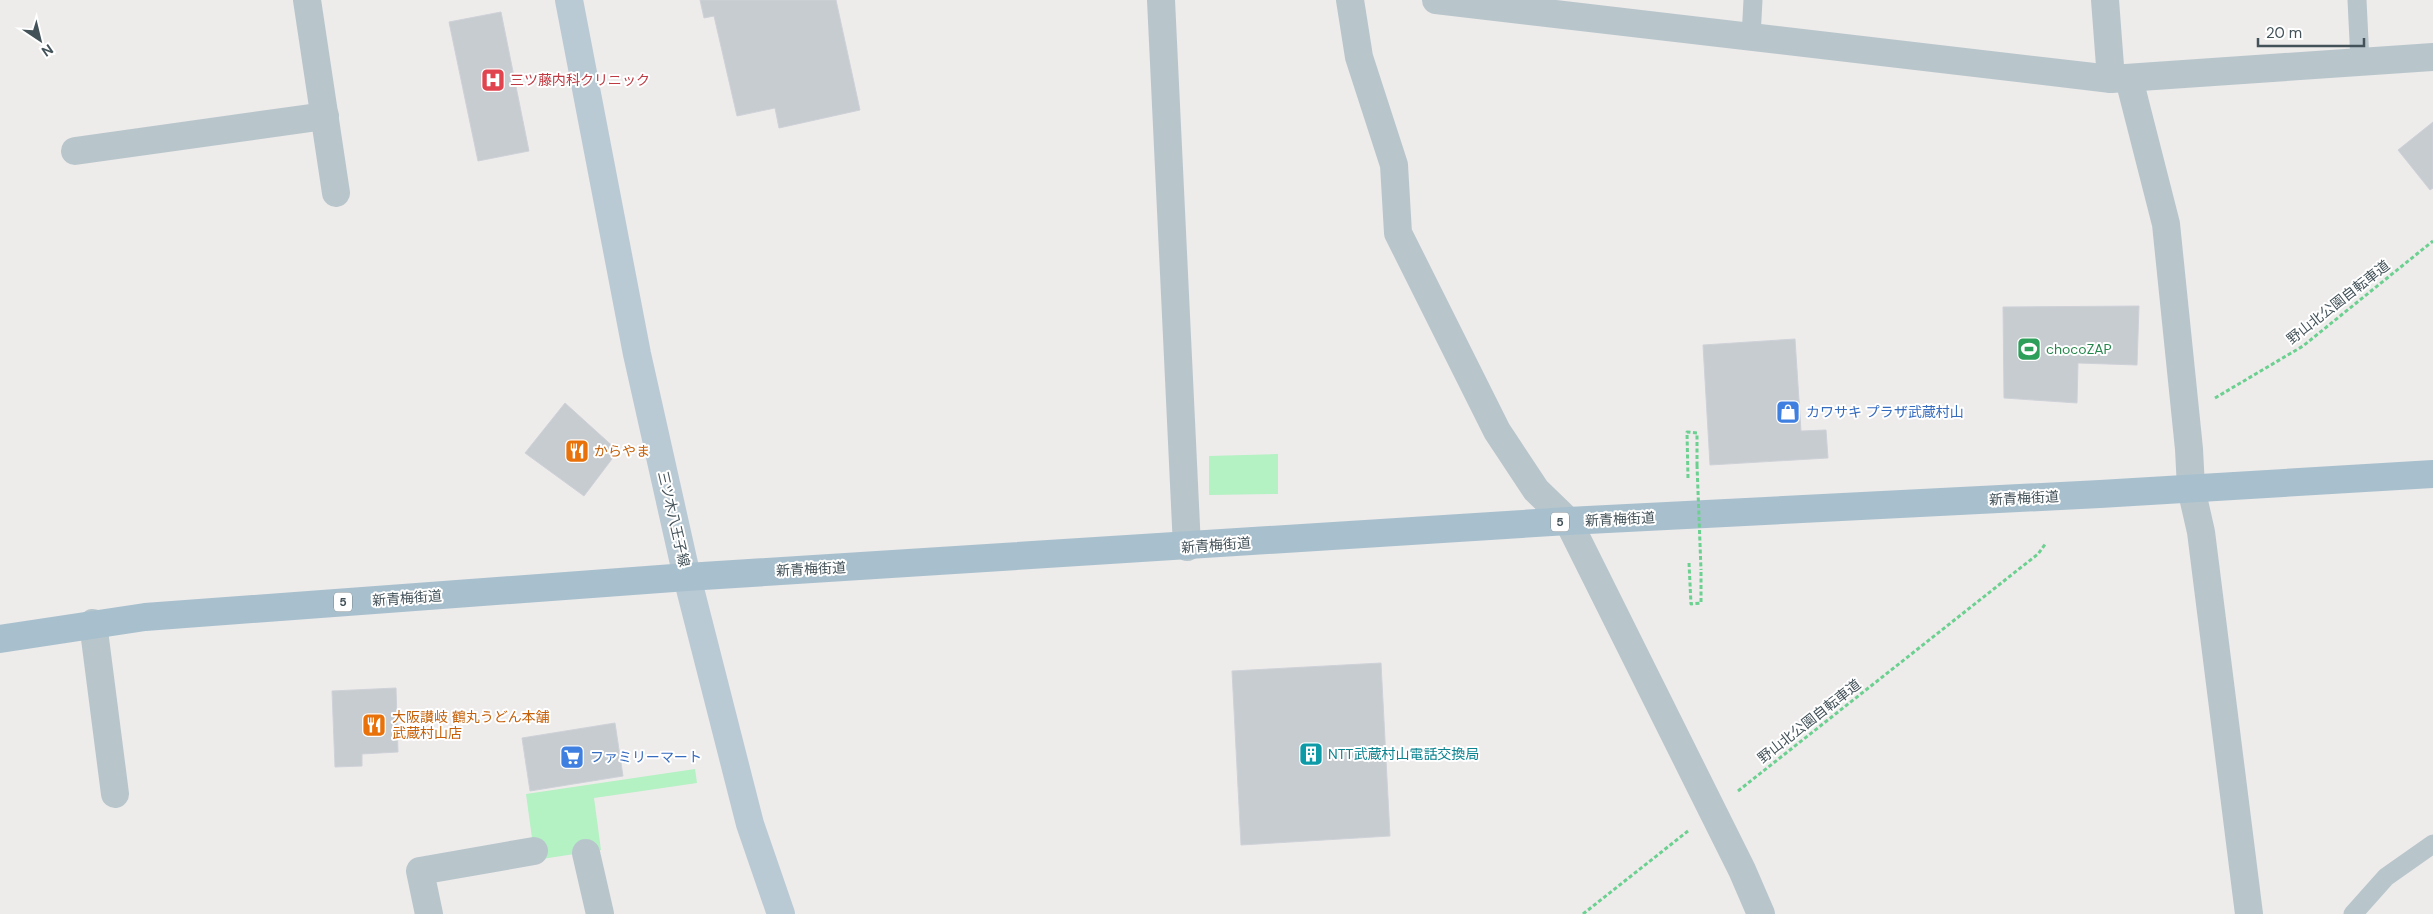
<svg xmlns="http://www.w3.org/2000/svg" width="2433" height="914" font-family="'DM Sans','Noto Sans JP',sans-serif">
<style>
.green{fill:#b4f1c3}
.building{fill:#c7ccd1;stroke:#ced2d8}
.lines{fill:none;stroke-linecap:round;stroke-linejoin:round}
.path{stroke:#6bd090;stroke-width:3;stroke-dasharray:4 2.5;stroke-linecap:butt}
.lane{stroke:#b8c6cc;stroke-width:19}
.street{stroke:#b8c6cc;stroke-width:28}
.secondary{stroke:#bacad4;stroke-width:28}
.primary{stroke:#a8c0cd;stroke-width:28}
.path-bridge{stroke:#6bd090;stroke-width:3;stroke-dasharray:4 2.5;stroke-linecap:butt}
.labels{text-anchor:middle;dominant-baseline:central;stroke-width:4;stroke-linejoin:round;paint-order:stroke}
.shield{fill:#fff;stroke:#7b868b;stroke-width:1}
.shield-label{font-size:12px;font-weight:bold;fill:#435259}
.health-label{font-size:14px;fill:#be3a42;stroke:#fff;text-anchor:start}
.street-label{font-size:14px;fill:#435259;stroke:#fff}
.leisure-label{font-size:14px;fill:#27864d;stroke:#fff;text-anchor:start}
.shop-label{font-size:14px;fill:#366cbe;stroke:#fff;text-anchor:start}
.food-label{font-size:14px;fill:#c56008;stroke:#fff;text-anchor:start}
.culture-label{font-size:14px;fill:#0d838f;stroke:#fff;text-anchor:start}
</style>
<rect width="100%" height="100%" fill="#eeebeb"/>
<!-- green -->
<g class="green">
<polygon points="1278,454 1278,494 1209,495 1209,456"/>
<polygon points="695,769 697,783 594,798 601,850 535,860 526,794"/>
</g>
<!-- building -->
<g class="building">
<polygon points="700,0 836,0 860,110 779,128 775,108 737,116 714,16 704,18"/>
<polygon points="501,12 529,151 478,161 449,22"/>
<polygon points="2433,122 2433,188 2430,190 2398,150"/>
<polygon points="2139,306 2137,365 2078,363 2077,403 2004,398 2003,307"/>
<polygon points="1795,339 1801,431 1826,430 1828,458 1710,465 1703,345"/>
<polygon points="565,403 618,451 584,496 525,453"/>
<polygon points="1381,663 1390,836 1241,845 1232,671"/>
<polygon points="396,688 398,752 362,754 362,766 335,767 332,691"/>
<polygon points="615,723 623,776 530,791 522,738"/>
</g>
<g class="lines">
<!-- path -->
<g class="path">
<polyline points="2215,398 2303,346 2433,241"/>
<polyline points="1688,478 1687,432 1697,433 1697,465"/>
<polyline points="1689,563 1691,604 1701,603 1701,570"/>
<polyline points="1738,791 2038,554 2046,543"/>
<polyline points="1583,914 1688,831"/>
</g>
<!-- lane -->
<g class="lane">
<polyline points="2357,0 2360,61"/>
<polyline points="1751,37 1753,0"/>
<polyline points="2353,914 2386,877 2433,844"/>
</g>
<!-- street -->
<g class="street">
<polyline points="307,0 336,193"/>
<polyline points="1161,0 1187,547"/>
<polyline points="1350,0 1359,57 1394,165 1398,233 1497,431 1536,490 1568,521 1742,870 1761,914"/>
<polyline points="1436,0 2111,79 2433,57"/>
<polyline points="2105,0 2111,79"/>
<polyline points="2129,79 2166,224 2189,449 2191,488 2201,532 2249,914"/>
<polyline points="75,151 325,116"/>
<polyline points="93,623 115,794"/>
<polyline points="586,853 600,914"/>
<polyline points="429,914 420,871 534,851"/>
</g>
<!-- secondary -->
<polyline class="secondary" points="569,0 637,354 687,577 750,824 781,914"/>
<!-- primary -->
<polyline class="primary" points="0,639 145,617 687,577 1568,521 2100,494 2433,474"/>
<!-- path-bridge -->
<polyline class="path-bridge" points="1697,465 1701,570"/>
</g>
<!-- icons -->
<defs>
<g id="hospital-square" transform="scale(1.25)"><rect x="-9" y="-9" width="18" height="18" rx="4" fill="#e0444e" stroke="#fff"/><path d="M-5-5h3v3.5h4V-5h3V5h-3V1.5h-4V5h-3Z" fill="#fff"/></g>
<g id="stadium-square" transform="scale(1.25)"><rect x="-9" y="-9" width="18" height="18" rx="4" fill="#2e9e5b" stroke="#fff"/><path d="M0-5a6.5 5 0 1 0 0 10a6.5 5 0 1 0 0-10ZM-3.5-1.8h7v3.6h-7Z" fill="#fff"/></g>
<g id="shop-square" transform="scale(1.25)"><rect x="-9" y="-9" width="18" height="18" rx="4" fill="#3f7fe0" stroke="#fff"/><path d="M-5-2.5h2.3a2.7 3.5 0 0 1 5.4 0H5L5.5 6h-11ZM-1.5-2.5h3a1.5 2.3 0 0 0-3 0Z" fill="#fff"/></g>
<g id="restaurant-square" transform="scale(1.25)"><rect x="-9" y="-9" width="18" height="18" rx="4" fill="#e8710a" stroke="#fff"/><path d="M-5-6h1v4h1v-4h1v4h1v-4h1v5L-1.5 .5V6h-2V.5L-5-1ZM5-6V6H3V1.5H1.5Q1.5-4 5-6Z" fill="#fff"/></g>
<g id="building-square" transform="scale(1.25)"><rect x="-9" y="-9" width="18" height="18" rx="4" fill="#0f9aa8" stroke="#fff"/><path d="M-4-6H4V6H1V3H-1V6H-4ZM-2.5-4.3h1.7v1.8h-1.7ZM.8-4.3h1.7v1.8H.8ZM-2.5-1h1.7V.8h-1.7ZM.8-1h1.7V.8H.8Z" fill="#fff"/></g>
<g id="supermarket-square" transform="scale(1.25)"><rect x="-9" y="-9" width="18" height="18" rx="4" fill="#3f7fe0" stroke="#fff"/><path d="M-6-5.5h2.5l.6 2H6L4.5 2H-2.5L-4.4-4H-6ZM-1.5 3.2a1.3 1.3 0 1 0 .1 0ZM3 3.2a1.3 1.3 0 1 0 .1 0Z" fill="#fff"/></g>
</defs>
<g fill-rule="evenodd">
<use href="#hospital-square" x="493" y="80"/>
<use href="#stadium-square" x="2029" y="349"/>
<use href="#shop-square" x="1788" y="412"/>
<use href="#restaurant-square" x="577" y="451"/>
<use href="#restaurant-square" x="374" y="725"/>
<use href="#building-square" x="1311" y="754"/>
<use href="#supermarket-square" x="572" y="757"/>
</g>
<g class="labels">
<!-- shield labels -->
<g class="shield">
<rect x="1551" y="512.5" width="18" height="19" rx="4"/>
<rect x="334" y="592.5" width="18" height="19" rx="4"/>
</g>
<g class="shield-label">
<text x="1560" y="522">5</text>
<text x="343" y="602">5</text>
</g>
<!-- health labels -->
<g class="health-label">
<text x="510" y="80">三ツ藤内科クリニック</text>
</g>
<!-- street labels -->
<g class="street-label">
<text transform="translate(2338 302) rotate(-38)">野山北公園自転車道</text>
<text transform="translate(2024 498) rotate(-3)">新青梅街道</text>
<text transform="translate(674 519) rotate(77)">三ツ木八王子線</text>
<text transform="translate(1620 519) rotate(-3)">新青梅街道</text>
<text transform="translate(1216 545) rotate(-4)">新青梅街道</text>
<text transform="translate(811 569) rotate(-3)">新青梅街道</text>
<text transform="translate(407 598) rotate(-4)">新青梅街道</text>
<text transform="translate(1809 721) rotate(-38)">野山北公園自転車道</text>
</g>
<!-- leisure labels -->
<g class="leisure-label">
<text x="2046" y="349">chocoZAP</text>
</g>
<!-- shop labels -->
<g class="shop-label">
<text x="1806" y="412">カワサキ プラザ武蔵村山</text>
<text x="590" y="757">ファミリーマート</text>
</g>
<!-- food labels -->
<g class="food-label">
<text x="594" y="451">からやま</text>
<text x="392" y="717">大阪讃岐 鶴丸うどん本舗<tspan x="392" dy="16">武蔵村山店</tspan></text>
</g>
<!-- culture labels -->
<g class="culture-label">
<text x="1328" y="754">NTT武蔵村山電話交換局</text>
</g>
</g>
<!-- north arrow -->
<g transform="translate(40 40) rotate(145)" stroke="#ffffff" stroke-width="4" paint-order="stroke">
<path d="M0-4L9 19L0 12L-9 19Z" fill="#435259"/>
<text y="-8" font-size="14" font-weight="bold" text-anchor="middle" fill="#435259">N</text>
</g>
<!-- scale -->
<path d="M2258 38v8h106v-8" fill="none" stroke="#435259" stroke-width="2.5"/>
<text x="2266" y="38" font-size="15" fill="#435259" stroke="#ffffff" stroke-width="4" paint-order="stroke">20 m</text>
</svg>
